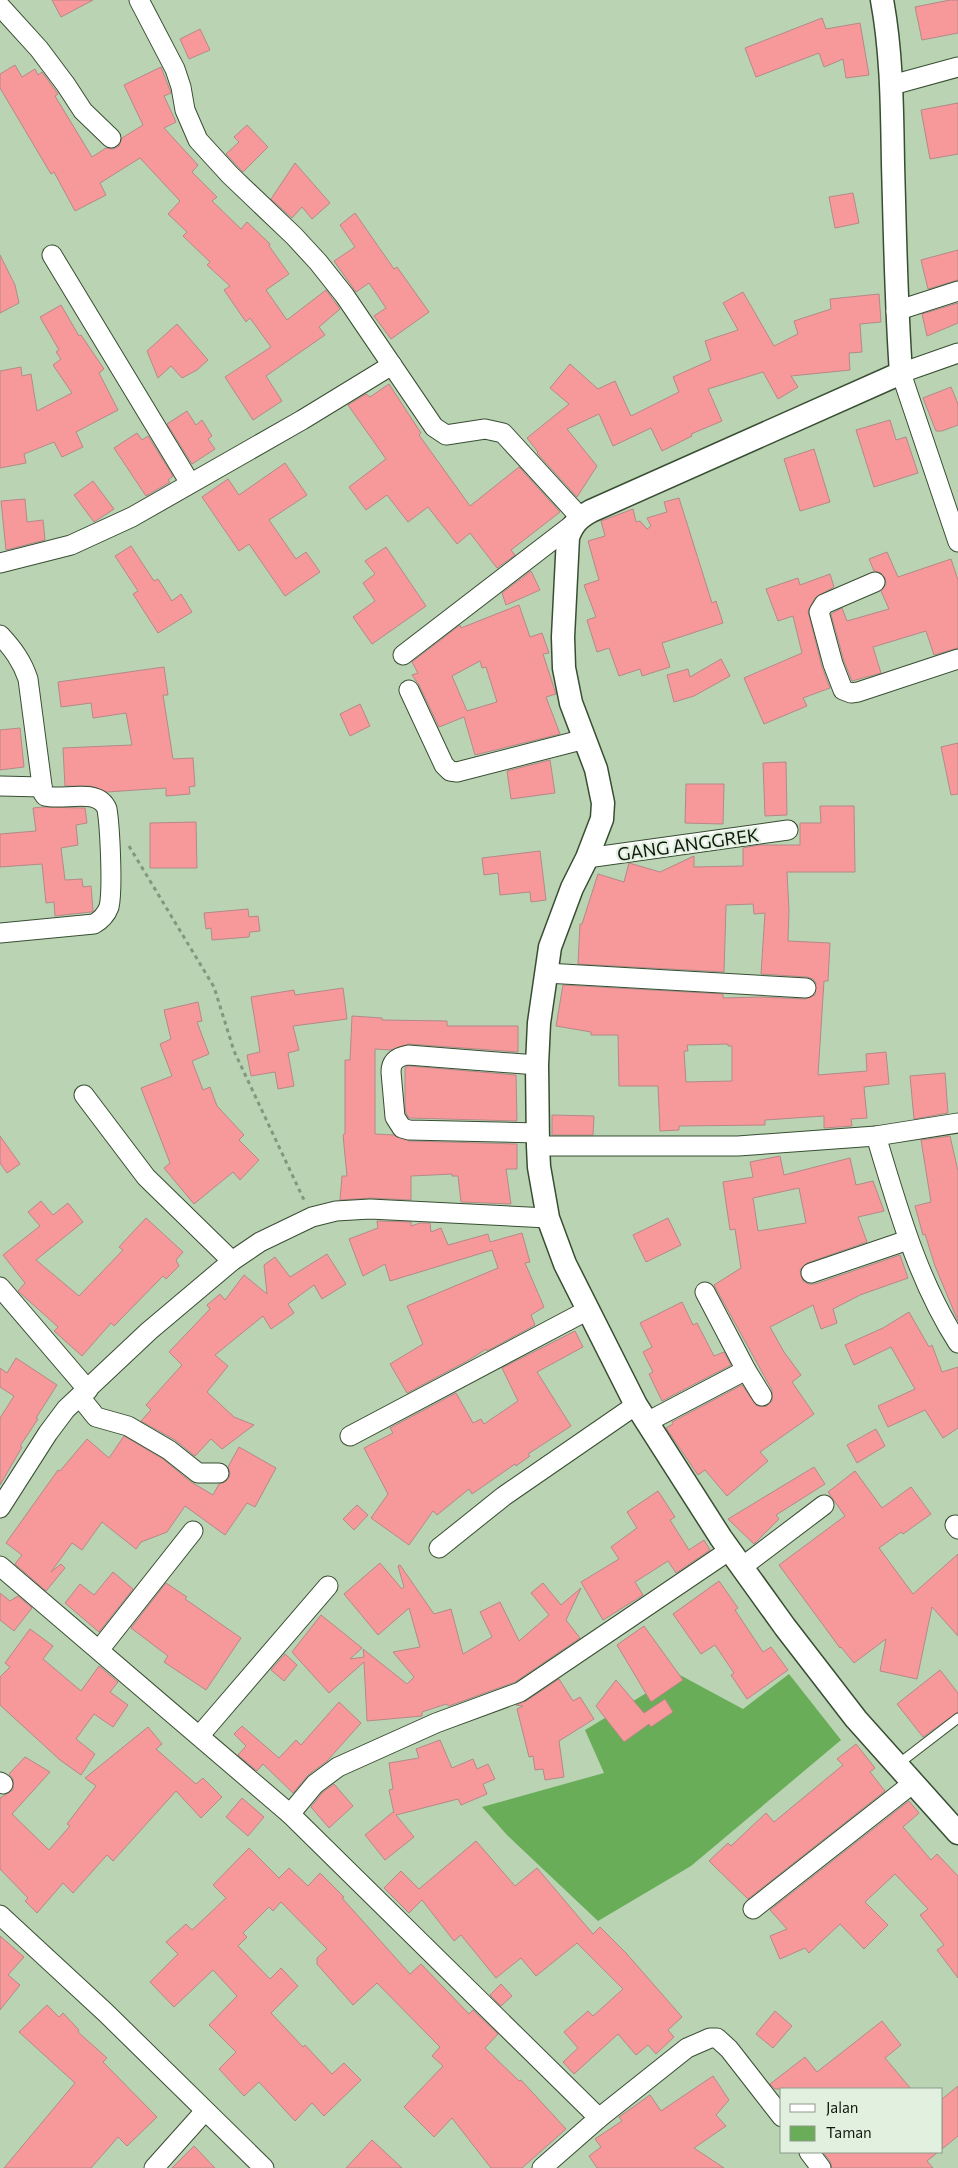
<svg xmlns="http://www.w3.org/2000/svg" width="958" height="2168" font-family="Commissioner,sans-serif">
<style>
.green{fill:#6aad58}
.building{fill:#f7999a;stroke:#b48988;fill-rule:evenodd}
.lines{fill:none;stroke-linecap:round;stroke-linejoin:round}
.service-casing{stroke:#384e32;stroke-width:11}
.minor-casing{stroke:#384e32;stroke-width:21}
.tertiary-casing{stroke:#384e32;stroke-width:25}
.path{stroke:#83977e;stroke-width:3;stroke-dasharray:4 4;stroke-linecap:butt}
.service{stroke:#fff;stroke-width:9}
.minor{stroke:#fff;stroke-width:19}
.tertiary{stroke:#fff;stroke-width:22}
.labels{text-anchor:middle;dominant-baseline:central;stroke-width:4.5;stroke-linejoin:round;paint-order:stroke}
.street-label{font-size:18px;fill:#0f180c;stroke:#e2f0df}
</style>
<rect width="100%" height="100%" fill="#b9d3b3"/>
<!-- green -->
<polygon class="green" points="678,1674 743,1709 789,1674 841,1740 691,1866 598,1921 507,1835 482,1807 604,1773 585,1730"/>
<!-- building -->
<g class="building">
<polygon points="52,0 93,0 61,17"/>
<polygon points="950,0 958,0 958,33 922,40 915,7"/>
<polygon points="822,18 826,29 860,23 869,75 846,78 843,59 824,67 819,53 756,77 745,48"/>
<polygon points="200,29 210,50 189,59 180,39"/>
<polygon points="15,65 22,77 35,69 38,75 42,72 58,94 55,96 92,157 106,148 114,149 119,146 122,138 143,125 124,85 161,67 171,93 164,96 176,122 164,128 198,165 192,172 217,197 212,201 241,229 247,222 270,244 269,246 289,274 266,290 287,320 326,290 340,309 319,327 325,335 266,376 282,401 253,420 225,377 271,347 250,318 246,322 224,290 230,286 207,265 210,262 183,236 187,232 168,214 180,201 140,158 100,183 106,195 75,211 54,172 51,174 0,88 0,74"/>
<polygon points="958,103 958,154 930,159 921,110"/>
<polygon points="247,125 268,147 243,172 226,154 239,142 234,137"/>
<polygon points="295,163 330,203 312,219 302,207 292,218 271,199"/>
<polygon points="853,193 859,223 835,228 829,197"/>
<polygon points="355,213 394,269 397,267 429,312 391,339 374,316 386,308 369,283 356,292 334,261 355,247 340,225"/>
<polygon points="958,250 958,280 928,289 921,260"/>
<polygon points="0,255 15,285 19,303 0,313"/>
<polygon points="743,292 774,346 798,334 794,321 831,309 830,299 879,294 881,322 860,324 862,352 849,353 850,370 791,376 798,387 778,399 763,372 708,389 722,421 691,434 692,436 662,451 651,428 613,446 599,414 567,429 597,466 577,497 537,453 538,452 527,438 569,404 550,388 570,364 598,389 615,381 631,416 679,392 673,377 711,360 705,341 738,330 723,303"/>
<polygon points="958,303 958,323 927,336 922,314"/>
<polygon points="61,305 79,336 81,335 104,369 99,373 118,410 76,432 83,447 62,457 54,442 24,454 26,463 0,468 0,371 21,367 22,376 31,374 37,411 72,393 53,365 61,359 56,352 59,350 40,317"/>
<polygon points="177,324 208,360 197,370 182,378 171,366 158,378 147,351"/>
<polygon points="389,384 421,433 419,435 470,506 519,467 560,512 511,550 515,555 497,568 470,533 457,544 428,507 408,522 387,495 366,510 349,487 386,459 348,405 366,394 370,397"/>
<polygon points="951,387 958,404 958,425 942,431 936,431 923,398"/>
<polygon points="187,411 196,425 202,420 212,436 208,439 215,449 192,464 167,424"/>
<polygon points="890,420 896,440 906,437 918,473 874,487 856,430"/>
<polygon points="137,433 142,440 148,436 173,476 168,480 170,482 146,496 114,448"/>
<polygon points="814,449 830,502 800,511 784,459"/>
<polygon points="285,463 307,495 269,520 296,559 306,552 320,572 285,596 249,544 239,551 202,497 228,479 239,495"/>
<polygon points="93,481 114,509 94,522 74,495"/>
<polygon points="679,498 712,603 716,601 723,623 662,643 670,667 642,676 640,669 619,676 609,648 597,652 587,620 596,617 584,585 599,580 588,541 605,536 601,521 633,509 636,522 640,521 647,529 651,526 647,518 667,512 664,502"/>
<polygon points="25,499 27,522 43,520 45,540 6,550 1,501"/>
<polygon points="131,546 154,581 158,579 172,601 181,594 192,612 158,633 133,594 138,591 115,556"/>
<polygon points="386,547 426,606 372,644 353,617 375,601 363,583 375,574 365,561"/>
<polygon points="887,552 898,577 951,559 958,580 958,648 934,655 926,631 873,647 881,673 852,681 844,661 831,614 842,608 847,621 889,609 881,591 886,584 885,578 881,573 874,571 869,559"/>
<polygon points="531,571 540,590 506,605 502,593"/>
<polygon points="830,574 834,587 815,598 808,611 822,667 830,688 803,698 807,706 764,724 744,678 802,653 793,616 778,621 766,589 798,578 800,585"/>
<path d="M519,605L530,637L542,633L549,653L543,654L556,694L546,697L560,734L475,755L464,717L439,727L419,685L412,675L418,673L412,662L460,625L461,628ZM480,661L482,668L486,667L497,702L467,711L452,676Z"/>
<polygon points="721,659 730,676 694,696 674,702 667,675 688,669 690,677"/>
<polygon points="164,667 168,695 163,695 173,759 193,758 195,786 189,787 190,794 166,796 166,788 107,792 91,786 65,786 63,748 132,745 126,713 93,718 91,703 61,707 58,682"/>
<polygon points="360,704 370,726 350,736 340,714"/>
<polygon points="20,728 24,767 0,770 0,730"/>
<polygon points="958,743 958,794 951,795 941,747"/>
<polygon points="550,760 555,793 511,799 507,771"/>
<polygon points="786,762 787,815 765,816 763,763"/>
<polygon points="686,784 724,784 723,824 685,823"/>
<path d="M820,806H854L855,872H787L789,910L788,941L830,943L828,981H824L818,1075L867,1071L866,1054L886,1052L889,1084L864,1087L867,1118L851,1119L852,1126L824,1128V1116L765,1120V1125L679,1126V1130L660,1131L658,1086H619L618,1035H591V1032L556,1026L563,985L723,994V998L760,997L805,999L815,995L816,983L813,979L807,977L761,974L765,913L754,914L753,904L726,905L724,972L578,964L580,924H582L598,874L624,882L629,863L660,872L694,856V867L743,866V848L759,845H800V823H821ZM728,1044V1046H732V1081L686,1082L684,1051H688L687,1045Z"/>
<polygon points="43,807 85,808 87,823 76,825 78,845 61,848 65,880 82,879 83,887 91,886 93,911 91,912 55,916 54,902 46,903 42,864 0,867 0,834 36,831 33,808"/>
<polygon points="196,822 197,868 150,868 150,823"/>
<polygon points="540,851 546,900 531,902 530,892 500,895 498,873 484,875 482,858"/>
<polygon points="248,909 249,917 258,916 260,931 250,932 249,937 212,940 211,928 206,929 204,913"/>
<polygon points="343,988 347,1019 293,1026 299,1050 288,1053 294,1086 278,1089 275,1072 251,1076 247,1055 260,1052 251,997 294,990 295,995"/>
<polygon points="198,1002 202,1021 197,1022 209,1054 192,1061 203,1090 210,1087 217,1106 244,1135 239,1140 259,1160 240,1180 233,1172 194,1204 164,1168 170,1163 141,1088 172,1076 160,1044 171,1039 164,1010"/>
<polygon points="352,1016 382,1018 382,1020 447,1021 447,1026 518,1026 518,1052 409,1044 390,1050 375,1049 375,1134 394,1135 409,1141 517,1144 517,1169 506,1169 511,1204 461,1202 458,1176 452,1176 452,1174 411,1176 411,1200 371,1198 340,1200 342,1176 347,1176 343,1135 345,1134 345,1060 350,1060"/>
<polygon points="409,1066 516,1075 517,1121 409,1118 406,1113 405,1106 405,1068"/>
<polygon points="945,1073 948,1113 914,1119 910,1076"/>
<polygon points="552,1115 594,1116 593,1135 552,1135"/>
<polygon points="0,1136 20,1164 7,1173 0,1163"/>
<polygon points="950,1136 958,1171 958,1321 935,1266 925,1234 923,1235 915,1206 931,1202 921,1140"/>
<path d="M780,1156L784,1175L850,1158L856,1185L873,1181L884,1211L858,1217L867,1242L807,1263L800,1270L803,1281L808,1284H815L900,1255L908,1278L860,1295L833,1309L837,1323L821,1329L813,1305L770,1327L784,1352L801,1375L792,1382L814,1414L760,1452L768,1461L727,1496L705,1470L698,1475L666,1428L673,1424L672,1422L742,1385L757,1406H767L772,1401V1390L714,1285L741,1268L735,1229L730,1230L723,1182L753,1177L750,1162ZM799,1188L806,1223L758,1231L753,1198Z"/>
<polygon points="41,1201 53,1215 68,1203 83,1222 36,1260 79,1296 123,1250 119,1247 146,1218 183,1252 176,1260 179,1266 166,1279 163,1276 114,1326 111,1323 82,1356 54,1331 58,1327 18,1291 25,1283 3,1255 40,1226 28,1212"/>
<polygon points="668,1218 681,1245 646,1262 633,1235"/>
<polygon points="377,1221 411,1222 411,1226 420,1223 430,1223 431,1232 441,1228 448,1245 488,1234 490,1242 522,1233 530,1262 525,1263 544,1307 531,1315 535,1325 487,1351 486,1349 469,1360 407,1393 390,1364 423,1344 407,1306 498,1268 492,1250 390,1281 385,1264 363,1276 349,1239 378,1228"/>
<polygon points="327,1254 346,1284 322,1299 314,1285 288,1304 294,1313 271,1329 263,1316 215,1355 228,1366 207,1392 234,1417 254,1425 222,1449 211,1439 195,1456 175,1440 141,1421 151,1410 146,1405 182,1365 169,1352 210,1309 207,1305 220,1294 225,1300 244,1275 267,1294 264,1265 275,1257 290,1277"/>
<polygon points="682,1302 693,1325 697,1323 714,1356 724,1352 731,1365 662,1401 649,1374 653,1372 643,1352 652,1347 640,1323"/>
<polygon points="909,1312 929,1347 932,1345 942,1372 958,1367 958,1428 943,1438 925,1410 888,1427 878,1406 915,1389 891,1347 854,1365 845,1345 883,1328"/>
<polygon points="575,1331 583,1347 537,1372 571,1426 528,1454 530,1456 516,1466 515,1464 472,1494 469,1489 437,1515 433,1511 409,1545 371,1518 388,1494 364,1448 393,1433 390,1428 456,1393 473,1423 481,1419 484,1424 518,1401 502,1368"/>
<polygon points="16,1358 57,1385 36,1418 38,1419 20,1446 22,1447 0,1485 0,1418 14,1396 0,1387 0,1368 7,1373"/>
<polygon points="876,1429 885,1446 857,1463 847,1445"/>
<polygon points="124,1436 163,1459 191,1482 213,1495 219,1484 225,1482 229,1478 230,1473 228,1467 239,1447 276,1468 255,1507 247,1503 225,1535 185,1506 167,1532 141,1542 136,1549 102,1522 82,1550 72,1543 51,1572 61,1564 65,1568 46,1591 15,1564 22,1555 6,1543 58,1470 60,1471 87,1439 109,1458"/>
<polygon points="814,1467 825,1484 776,1515 779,1519 754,1544 728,1519"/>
<polygon points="855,1471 882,1508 911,1487 931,1514 903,1534 901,1532 879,1548 913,1594 958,1554 958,1636 932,1607 917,1679 880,1671 886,1639 854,1663 841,1647 840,1648 779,1565 845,1516 828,1492"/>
<polygon points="658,1491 675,1517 670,1520 689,1550 704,1540 710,1550 676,1573 668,1561 635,1582 643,1595 603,1620 581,1582 619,1559 611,1547 637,1528 627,1512"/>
<polygon points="357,1505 368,1515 354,1530 343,1519"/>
<polygon points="380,1563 402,1589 404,1587 398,1566 400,1565 434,1614 451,1609 463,1654 492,1637 480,1612 500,1602 519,1641 549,1615 531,1593 543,1583 561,1605 581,1588 566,1620 580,1638 515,1682 449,1706 446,1704 422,1712 422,1716 367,1721 364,1662 329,1693 292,1652 321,1615 362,1648 350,1659 364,1657 363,1649 407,1684 414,1677 393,1652 420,1647 409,1608 378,1635 344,1594"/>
<polygon points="113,1572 133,1589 99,1632 65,1603 80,1584 94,1595"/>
<polygon points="719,1581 738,1608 735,1610 763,1652 771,1647 788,1670 747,1699 731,1675 734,1673 715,1645 701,1654 673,1614"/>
<polygon points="166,1583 187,1597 185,1599 241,1638 206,1690 164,1662 168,1656 131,1628"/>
<polygon points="0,1593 10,1601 18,1596 32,1608 14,1631 0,1620"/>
<polygon points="644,1626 683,1680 651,1702 617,1645"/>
<polygon points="30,1629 53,1646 43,1659 81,1691 99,1666 118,1682 110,1692 128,1705 113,1727 94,1714 76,1739 95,1754 81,1775 60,1760 0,1705 0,1677 10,1667 5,1663"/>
<polygon points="285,1654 297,1665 284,1681 271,1670"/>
<polygon points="940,1670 958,1693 958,1712 923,1737 897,1704"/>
<polygon points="559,1679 573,1701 580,1697 594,1719 559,1741 564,1777 545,1780 543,1769 535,1770 533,1756 529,1757 517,1709 523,1706 516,1705 526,1701"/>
<polygon points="616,1680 644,1713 665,1699 673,1712 651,1727 649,1724 624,1742 596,1706"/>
<polygon points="339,1702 361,1723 327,1761 308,1775 293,1793 263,1764 257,1771 238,1755 246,1746 234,1734 242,1726 279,1758 296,1740 301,1745"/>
<polygon points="148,1727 162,1744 156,1749 196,1784 203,1778 222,1797 201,1818 176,1791 113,1861 107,1855 73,1893 63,1883 37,1913 25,1901 28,1898 0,1869 0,1798 13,1790 13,1779 9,1774 25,1757 50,1772 12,1814 49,1850 70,1826 67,1824 96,1786 85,1778"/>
<polygon points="440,1740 452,1768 473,1759 477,1769 488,1764 495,1779 483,1784 487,1794 461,1805 458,1799 396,1815 414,1837 385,1860 365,1835 393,1812 394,1813 389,1790 393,1789 389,1763 419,1758 416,1749"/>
<polygon points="856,1744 875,1768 870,1772 885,1791 748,1899 709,1861 728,1843 731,1846 766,1813 774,1822 843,1765 837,1759"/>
<polygon points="334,1784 353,1806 329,1828 311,1807 323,1792"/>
<polygon points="242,1798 264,1817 248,1836 226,1817"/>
<polygon points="909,1801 919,1813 903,1827 931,1860 937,1854 958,1876 958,1978 937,1950 944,1945 920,1915 928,1909 895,1874 865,1902 888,1925 864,1949 840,1924 809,1953 805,1948 780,1959 770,1936 787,1929 770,1910"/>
<polygon points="476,1841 515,1886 537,1868 593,1934 600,1927 626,1953 682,2017 668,2030 674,2037 656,2054 648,2045 636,2055 618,2034 574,2074 563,2062 578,2048 564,2032 588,2011 593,2016 623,1989 577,1943 536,1976 521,1958 496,1978 461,1935 454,1941 422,1900 409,1913 384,1888 401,1871 419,1889"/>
<polygon points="249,1848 279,1878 289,1868 308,1886 320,1873 344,1897 342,1898 410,1974 421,1964 469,2014 473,2010 498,2034 485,2048 519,2081 521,2080 566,2129 522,2168 491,2168 452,2118 434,2137 404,2107 443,2066 432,2056 440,2047 377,1983 353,2005 317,1964 317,1958 327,1949 281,1902 273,1911 269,1907 243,1933 247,1937 238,1946 270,1979 281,1968 298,1986 271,2013 303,2047 305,2045 332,2074 344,2063 361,2080 324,2116 312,2103 295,2121 259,2082 244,2096 219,2069 236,2052 209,2025 237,1996 213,1970 174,2007 150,1982 178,1954 166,1942 186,1924 192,1930 226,1898 213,1885"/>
<polygon points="0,1936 24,1957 8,1975 20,1985 0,2010"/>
<polygon points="501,1984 512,1996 501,2006 490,1995"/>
<polygon points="47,2005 59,2017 63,2013 79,2030 78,2032 107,2058 103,2062 157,2117 127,2146 118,2137 91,2168 4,2168 75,2083 19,2032"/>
<polygon points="775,2011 792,2026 773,2048 756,2034"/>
<polygon points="882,2021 901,2045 885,2058 911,2089 775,2089 770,2084 805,2057 817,2072"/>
<polygon points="713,2076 729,2100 716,2115 726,2126 694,2148 724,2168 597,2168 589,2156 601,2147 595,2139 622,2121 619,2117 650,2095 661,2111"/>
<polygon points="958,2086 958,2136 942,2149 942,2099"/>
<polygon points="372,2140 402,2168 346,2168"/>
<polygon points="194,2146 215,2168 172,2168"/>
<polygon points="823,2152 938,2152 927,2161 933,2168 832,2168 830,2161"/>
</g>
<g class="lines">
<!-- service casing -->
<g class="service-casing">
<polyline id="service" points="897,1765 958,1718"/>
</g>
<!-- minor casing -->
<g class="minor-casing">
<g id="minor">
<polyline points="139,0 175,69 181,87 185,110 198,140 230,175 294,236 318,262 345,296 434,427 446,435 485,429 503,433 580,517"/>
<polyline points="0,6 39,49 66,85 83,111 111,138"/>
<polyline points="892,85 958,67"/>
<polyline points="52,255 190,483"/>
<polyline points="896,311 958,291"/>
<polyline points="958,353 901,373 958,542"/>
<polyline points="0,563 71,545 132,517 302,420 392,365"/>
<polyline points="875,582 824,604 819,612 833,664 843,690 851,693 858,692 958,659"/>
<path d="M0,635C13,649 22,661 28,679L43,793L45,796C64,801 98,787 107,809C110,828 113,890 109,907C106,915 101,920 94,924L0,933"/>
<polyline points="403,655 572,525"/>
<polyline points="409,690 444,765 450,771 457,772 585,739"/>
<polyline points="0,786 42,787"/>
<polyline points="587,858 788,830"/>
<polyline points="546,973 806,988"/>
<polyline points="84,1095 146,1177 232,1261"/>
<path d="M537,1133L409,1130L402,1128L395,1117L391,1072C391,1061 397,1057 408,1055L537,1065"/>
<path d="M876,1136C898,1208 917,1279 958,1343"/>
<polyline points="538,1146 738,1146 876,1136 958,1123"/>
<polyline points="811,1273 908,1240"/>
<polyline points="0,1287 88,1390"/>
<polyline points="705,1292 746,1370 762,1396"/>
<polyline points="80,1397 96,1417 128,1426 169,1450 198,1473 219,1473"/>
<polyline points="647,1422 746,1370"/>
<polyline points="350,1436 588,1310"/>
<polyline points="0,1508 48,1433 66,1409 149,1331 232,1261 260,1242 312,1217 336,1211 370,1209 548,1218"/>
<polyline points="955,1525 958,1529"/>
<polyline points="439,1548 504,1496 636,1405"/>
<polyline points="0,1566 290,1814 599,2118"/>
<polyline points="742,1567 824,1505"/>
<polyline points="99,1650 193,1531"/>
<polyline points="200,1735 328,1586"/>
<polyline points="0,1782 3,1784"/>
<polyline points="290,1814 315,1784 338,1767 436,1723 520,1692 730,1550"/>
<polyline points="753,1909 912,1784"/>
<polyline points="0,1915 106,2013 264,2168"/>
<polyline points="809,2152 821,2168"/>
<polyline points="154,2168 205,2111"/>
<polyline points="542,2168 599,2118 687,2048 710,2038 717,2038 729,2049 782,2117"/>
</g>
</g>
<!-- tertiary casing -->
<g class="tertiary-casing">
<path id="tertiary" d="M882,0C892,54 892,109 893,164C895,234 896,303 901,373L591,511C578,518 573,524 568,537L563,637L564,668L571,703L596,769L603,803L602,819L587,858L572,888L550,947L539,1023L537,1065L538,1146L539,1167L548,1218L565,1264L636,1405L721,1538L785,1627L856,1719L958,1833"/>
</g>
<!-- path -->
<polyline class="path" points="129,846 214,987 234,1051 304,1200"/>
<!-- service -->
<use href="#service" class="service"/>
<!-- minor -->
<use href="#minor" class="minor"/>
<!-- tertiary -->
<use href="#tertiary" class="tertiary"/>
</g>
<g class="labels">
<!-- street labels -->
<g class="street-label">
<text transform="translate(688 844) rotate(-8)">GANG ANGGREK</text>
</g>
</g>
<!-- legend -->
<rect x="780" y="2088" width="162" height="65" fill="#e2f0df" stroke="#8e9a8b"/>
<rect x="790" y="2104" width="25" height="8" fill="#ffffff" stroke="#8e9a8b"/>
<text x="826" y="2113" font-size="15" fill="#0f180c">Jalan</text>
<rect x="790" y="2126" width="25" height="15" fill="#6aad58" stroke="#8e9a8b"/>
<text x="826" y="2138" font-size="15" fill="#0f180c">Taman</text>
</svg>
